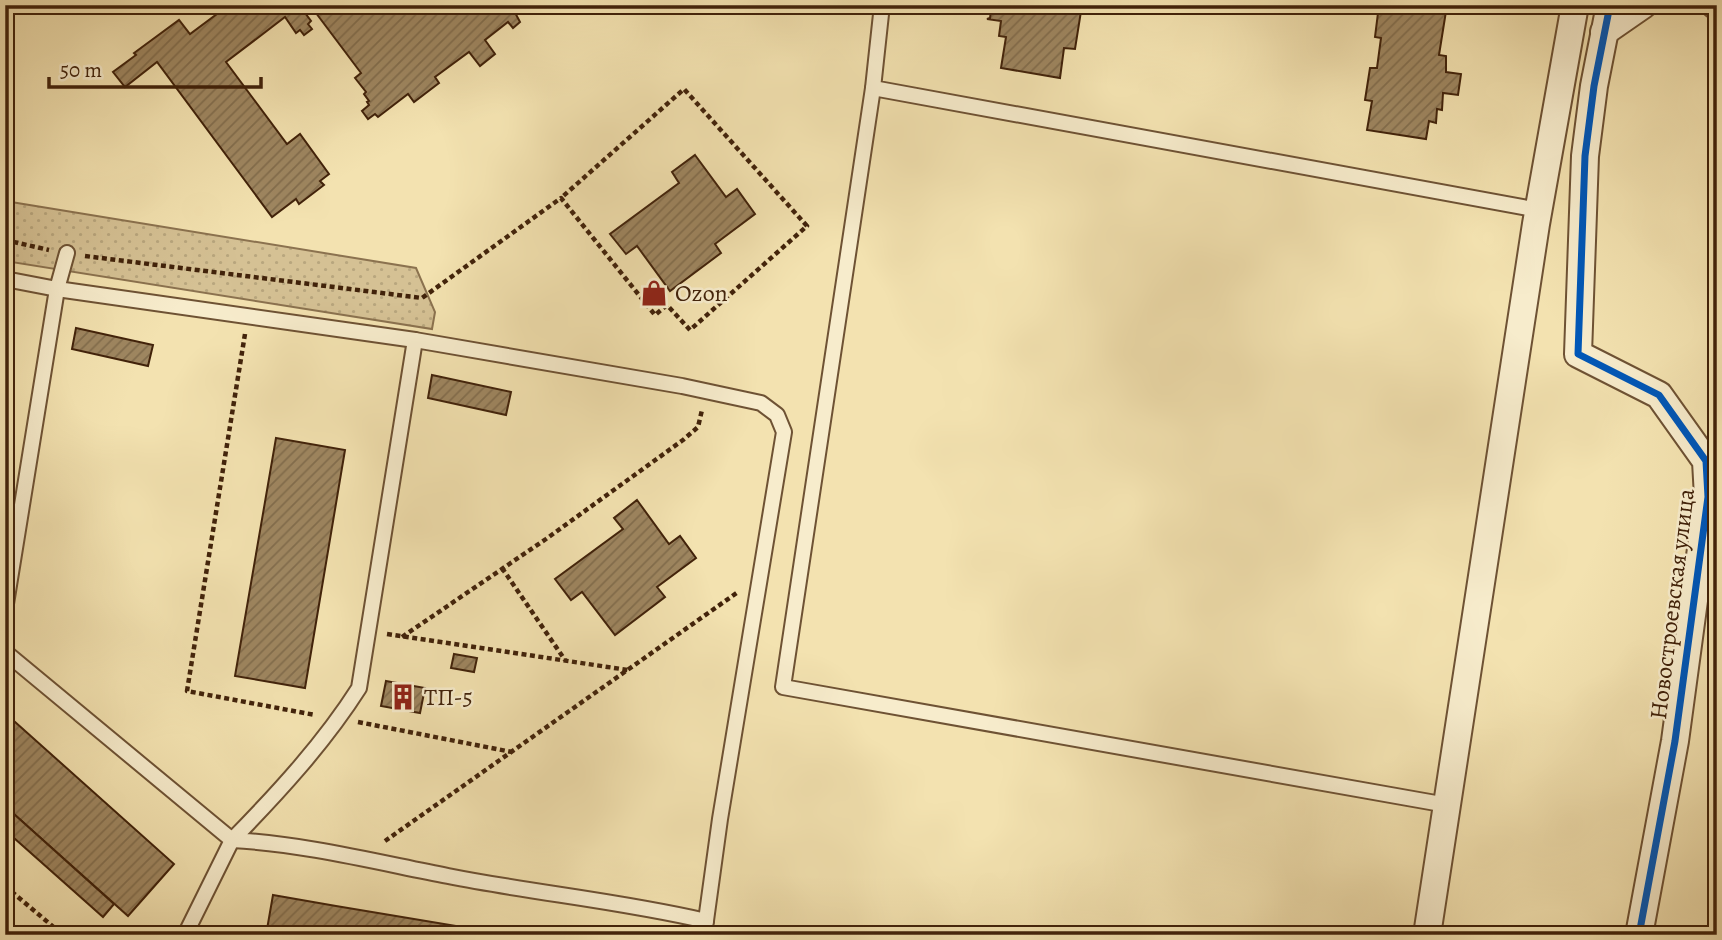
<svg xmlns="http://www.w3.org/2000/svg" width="1722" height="940" font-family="Alegreya,serif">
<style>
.grass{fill:url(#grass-dots);stroke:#8b724f;stroke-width:2}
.building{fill:url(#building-hatch);stroke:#41220a;stroke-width:2}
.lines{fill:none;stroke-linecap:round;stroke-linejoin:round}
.lane-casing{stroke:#6e5234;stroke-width:18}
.street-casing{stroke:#6e5234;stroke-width:30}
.path{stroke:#41220a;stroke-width:4.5;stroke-dasharray:5 3.5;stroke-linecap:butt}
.lane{stroke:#f7eccc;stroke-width:14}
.street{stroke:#f7eccc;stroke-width:26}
.cycleway-casing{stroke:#f7eccc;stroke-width:11}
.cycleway{stroke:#0057b8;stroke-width:7}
.labels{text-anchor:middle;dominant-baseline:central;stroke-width:5;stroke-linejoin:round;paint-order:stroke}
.poi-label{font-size:24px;fill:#41220a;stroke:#f7eccc;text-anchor:start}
.street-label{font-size:24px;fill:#41220a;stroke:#f7eccc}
</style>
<defs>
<pattern id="grass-dots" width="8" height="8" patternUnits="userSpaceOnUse" patternTransform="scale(1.75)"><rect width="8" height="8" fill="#d5c194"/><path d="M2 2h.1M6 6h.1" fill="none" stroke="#b8a67e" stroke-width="1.8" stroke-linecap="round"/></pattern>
<pattern id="building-hatch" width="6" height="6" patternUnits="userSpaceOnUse" patternTransform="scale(1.75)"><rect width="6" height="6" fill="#9e8660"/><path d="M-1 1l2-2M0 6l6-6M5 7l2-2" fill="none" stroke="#826d4d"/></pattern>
</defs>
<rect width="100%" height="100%" fill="#f3e2b0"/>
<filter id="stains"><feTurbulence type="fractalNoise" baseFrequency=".00286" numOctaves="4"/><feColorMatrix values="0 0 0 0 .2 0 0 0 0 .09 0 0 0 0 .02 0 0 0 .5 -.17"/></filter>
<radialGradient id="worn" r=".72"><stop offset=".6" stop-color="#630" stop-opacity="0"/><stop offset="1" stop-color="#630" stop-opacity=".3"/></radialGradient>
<!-- grass -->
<polygon class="grass" points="5,201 416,268 435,312 432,329 5,261"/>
<!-- building -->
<g class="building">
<polygon points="229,5 299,5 311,21 308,24 312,29 304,35 300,30 296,33 285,17 226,62 287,144 300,134 329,174 320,181 324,185 299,204 296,199 272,217 157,62 125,87 113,72 136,55 134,53 179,20 190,34"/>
<polygon points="310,5 511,5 520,22 513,28 508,22 485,40 495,54 480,66 469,52 435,77 439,83 414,102 408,94 378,117 375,114 368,119 362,111 369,105 367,102 369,101 364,94 366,92 355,78 361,73"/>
<polygon points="992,5 1082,5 1075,49 1064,48 1060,78 1001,68 1006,37 999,36 1001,21 987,19 990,18"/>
<polygon points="1379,5 1447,5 1439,55 1446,56 1446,72 1461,74 1458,95 1443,93 1442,110 1437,109 1436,123 1429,121 1426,139 1367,130 1372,101 1365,100 1370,68 1377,68 1381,38 1375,37"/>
<polygon points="695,155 726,197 737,189 755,214 715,244 721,253 670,291 637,246 626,254 610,234 679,183 672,172"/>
<polygon points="76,328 153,345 148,366 72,349"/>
<polygon points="432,375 511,392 506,415 428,398"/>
<polygon points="276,438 345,450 305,688 235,676"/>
<polygon points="637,500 669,544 680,536 696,558 657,587 665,597 615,635 582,592 571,600 555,579 623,529 614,518"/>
<polygon points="454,654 477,658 474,672 451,668"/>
<polygon points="386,681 425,688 420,713 381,706"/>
<polygon points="5,713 174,864 128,916 5,806"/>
<polygon points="5,806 114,904 103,917 5,830"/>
<polygon points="273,895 336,906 510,935 266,935"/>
</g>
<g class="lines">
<!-- lane casing -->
<g class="lane-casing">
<g id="lane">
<polyline points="882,5 873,88 1539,210"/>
<polyline points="873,88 783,687 1447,805"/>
<polyline points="67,253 57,289 415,340 682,386 761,403 777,415 784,432 720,819 704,935"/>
<polyline points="5,279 57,289 5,610"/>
<path d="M415,340L359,688C324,743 278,793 232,840C305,844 376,862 448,876C533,893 621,901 706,921"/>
<polyline points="5,652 232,840 185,935"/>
</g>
</g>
<!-- street casing -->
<g class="street-casing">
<g id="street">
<polyline points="1610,5 1594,86 1585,156 1578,354 1659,395 1706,461 1708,497 1675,741 1639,935"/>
<polyline points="1715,5 1717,6"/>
<polyline points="1604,32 1643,5"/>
<polyline points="1427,935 1536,224 1575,5"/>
</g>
</g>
<!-- path -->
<g class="path">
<polyline points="5,240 49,250"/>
<polyline points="85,256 422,298 561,198 655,315 667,305 690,330 807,226 684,89 561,198"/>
<polyline points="245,334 187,691 315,715"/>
<polyline points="502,568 565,660"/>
<polyline points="387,634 628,670"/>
<polyline points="402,637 546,539 683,440 698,427 702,410"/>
<polyline points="358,722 512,752"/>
<polyline points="385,841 738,592"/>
<polyline points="5,886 63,935"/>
</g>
<!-- lane -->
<use href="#lane" class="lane"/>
<!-- street -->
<use href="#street" class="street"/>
<!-- cycleway casing -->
<g class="cycleway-casing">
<polyline id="cycleway" points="1610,5 1594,86 1585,156 1578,354 1659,395 1706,461 1708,497 1675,741 1639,935"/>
</g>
<!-- cycleway -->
<use href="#cycleway" class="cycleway"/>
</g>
<!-- icons -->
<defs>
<g id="shop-bare" transform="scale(2.1)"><path d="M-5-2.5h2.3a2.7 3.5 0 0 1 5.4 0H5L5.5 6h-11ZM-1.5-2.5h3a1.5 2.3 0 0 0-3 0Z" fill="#8f2418" stroke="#f7eccc" stroke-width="2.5" paint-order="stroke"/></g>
<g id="building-bare" transform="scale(2.1)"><path d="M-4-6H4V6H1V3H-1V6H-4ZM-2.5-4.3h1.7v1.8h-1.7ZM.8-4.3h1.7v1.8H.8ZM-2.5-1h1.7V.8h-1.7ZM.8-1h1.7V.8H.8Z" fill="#8f2418" stroke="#f7eccc" stroke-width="2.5" paint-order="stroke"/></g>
</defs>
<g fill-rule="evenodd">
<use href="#shop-bare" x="654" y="293"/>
<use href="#building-bare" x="403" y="697"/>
</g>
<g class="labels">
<!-- poi labels -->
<g class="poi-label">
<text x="675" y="293">Ozon</text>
<text x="424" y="697">ТП-5</text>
</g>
<!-- street labels -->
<g class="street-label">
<text transform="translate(1672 604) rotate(-83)">Новостроевская улица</text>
</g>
</g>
<!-- margin -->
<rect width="1722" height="940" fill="none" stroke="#f3e2b0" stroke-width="28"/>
<rect x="7" y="7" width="1708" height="926" fill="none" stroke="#41220a" stroke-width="3.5"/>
<rect x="14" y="14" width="1694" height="912" fill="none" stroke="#41220a" stroke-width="2"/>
<!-- scale -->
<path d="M49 77v10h212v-10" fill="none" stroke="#41220a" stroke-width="3.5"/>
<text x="60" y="77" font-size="21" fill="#41220a" stroke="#f7eccc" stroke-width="5" paint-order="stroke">50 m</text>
<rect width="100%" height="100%" filter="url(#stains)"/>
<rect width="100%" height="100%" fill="url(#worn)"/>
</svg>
